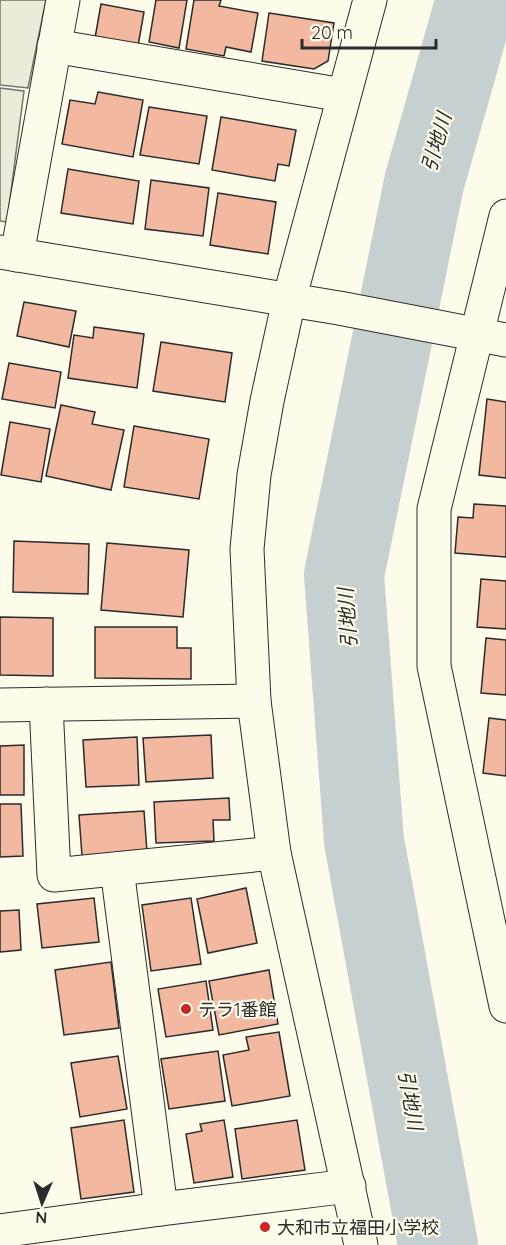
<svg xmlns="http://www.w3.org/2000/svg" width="506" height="1245" font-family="Quicksand,'Noto Sans JP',sans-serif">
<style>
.parking{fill:#eceadb;stroke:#74746e;stroke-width:1.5}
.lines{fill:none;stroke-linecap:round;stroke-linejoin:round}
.river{stroke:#c7d0d0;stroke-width:80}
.building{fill:#f2b8a0;stroke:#2b2b2b;stroke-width:1.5}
.minor-casing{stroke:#2b2b2b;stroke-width:35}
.minor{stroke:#fdfbea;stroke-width:33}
.poi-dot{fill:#c62828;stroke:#fdfbea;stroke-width:2}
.labels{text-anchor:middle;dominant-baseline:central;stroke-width:4.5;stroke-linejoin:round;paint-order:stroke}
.poi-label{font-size:18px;fill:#2b2b2b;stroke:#fdfbea;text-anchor:start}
.water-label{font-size:20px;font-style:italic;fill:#2b2b2b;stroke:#fdfbea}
</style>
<rect width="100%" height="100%" fill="#fdfbea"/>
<!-- parking -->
<g class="parking">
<polygon points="0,0 46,0 28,88 0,85"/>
<polygon points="0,88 24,91 7,222 0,221"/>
</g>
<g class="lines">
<!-- river -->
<polyline class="river" points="438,1245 364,841 344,575 424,183 476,0"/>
</g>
<!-- building -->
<g class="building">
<polygon points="156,0 187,0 179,48 149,42"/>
<polygon points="194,0 221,0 219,6 258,13 251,52 226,47 224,56 186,49"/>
<polygon points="101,4 144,12 138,46 95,38"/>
<polygon points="269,13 334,23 328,61 314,69 262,61"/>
<polygon points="98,92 143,100 133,157 62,144 70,100 95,104"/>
<polygon points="149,107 207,116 199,164 140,155"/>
<polygon points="221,117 296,130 289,166 278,164 275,181 212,170"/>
<polygon points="68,169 139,181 133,224 61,213"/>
<polygon points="151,180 209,188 203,236 145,229"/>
<polygon points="218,193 276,202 268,254 210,245"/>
<polygon points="24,302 76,311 69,347 17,336"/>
<polygon points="94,327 144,334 137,388 68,378 74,335 93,338"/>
<polygon points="161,342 232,353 225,402 153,391"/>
<polygon points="9,363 61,372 55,408 2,399"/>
<polygon points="487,399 506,402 506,478 479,475"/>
<polygon points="61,405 95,412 92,424 124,430 111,490 46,476"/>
<polygon points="10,422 50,429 41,482 1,475"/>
<polygon points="134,426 209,439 199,499 124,487"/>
<polygon points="474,504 506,506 506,557 455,553 458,517 473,518"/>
<polygon points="14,541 89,544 88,594 13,592"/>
<polygon points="107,543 189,550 183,617 101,610"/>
<polygon points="481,579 506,581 506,629 477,627"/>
<polygon points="0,617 53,618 53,676 0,675"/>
<polygon points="95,627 177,627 177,648 191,648 191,679 95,678"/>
<polygon points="486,638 506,640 506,695 481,693"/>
<polygon points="489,718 506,720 506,776 483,773"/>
<polygon points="211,735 213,778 146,782 143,738"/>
<polygon points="137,737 139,785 86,787 83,740"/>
<polygon points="24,745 24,795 0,795 0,746"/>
<polygon points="229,798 230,820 213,820 214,841 156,843 154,802"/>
<polygon points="0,804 21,804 23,856 0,857"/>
<polygon points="144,811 147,852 82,856 79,815"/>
<polygon points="246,888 257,943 208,953 197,899"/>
<polygon points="94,898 99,942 42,948 37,904"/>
<polygon points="191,898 201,964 151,971 142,905"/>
<polygon points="19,910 21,950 0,952 0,911"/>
<polygon points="111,962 119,1028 64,1035 55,970"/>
<polygon points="269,970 278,1024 219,1035 209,981"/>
<polygon points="206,981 213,1030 166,1037 158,989"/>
<polygon points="279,1032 290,1096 232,1106 223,1055 249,1050 246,1037"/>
<polygon points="218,1051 225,1101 169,1109 161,1059"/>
<polygon points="118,1056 127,1109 80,1117 71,1063"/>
<polygon points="124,1120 134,1192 81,1199 71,1128"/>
<polygon points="224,1120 233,1177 194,1183 186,1134 202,1131 200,1124"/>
<polygon points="297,1120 305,1170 242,1179 235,1129"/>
</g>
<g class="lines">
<!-- minor casing -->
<g class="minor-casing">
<g id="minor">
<polyline points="54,46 343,95"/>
<polyline points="506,216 434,509 434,666 506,1006"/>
<polyline points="0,252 339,308 506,340"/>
<polyline points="17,255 63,0"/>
<polyline points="46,704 54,875 274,853"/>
<polyline points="0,705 254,701"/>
<polyline points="117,869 161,1209"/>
<polyline points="0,1231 161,1209 349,1186"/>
<polyline points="361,1245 274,853 254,701 247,549 254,475 267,401 289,300 370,0"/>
</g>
</g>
<!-- minor -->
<use href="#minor" class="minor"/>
</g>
<!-- markers -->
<g class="poi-dot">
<circle cx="186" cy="1009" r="6"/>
<circle cx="265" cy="1227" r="6"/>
</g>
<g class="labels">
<!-- poi labels -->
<g class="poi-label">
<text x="198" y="1009">テラ1番館</text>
<text x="277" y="1227">大和市立福田小学校</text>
</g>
<!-- water labels -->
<g class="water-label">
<text transform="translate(436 142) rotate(-74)">引地川</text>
<text transform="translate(347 618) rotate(-94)">引地川</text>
<text transform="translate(411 1100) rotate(80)">引地川</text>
</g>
</g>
<!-- north arrow -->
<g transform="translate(42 1203) rotate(183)" stroke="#fdfbea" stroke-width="4.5" paint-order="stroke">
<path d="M0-4.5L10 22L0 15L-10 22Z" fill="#2b2b2b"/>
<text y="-9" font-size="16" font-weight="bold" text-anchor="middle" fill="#2b2b2b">N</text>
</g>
<!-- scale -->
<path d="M302 39v9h134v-9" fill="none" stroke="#2b2b2b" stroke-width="3"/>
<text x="311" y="39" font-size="18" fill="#2b2b2b" stroke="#fdfbea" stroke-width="4.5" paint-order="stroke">20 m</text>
</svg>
